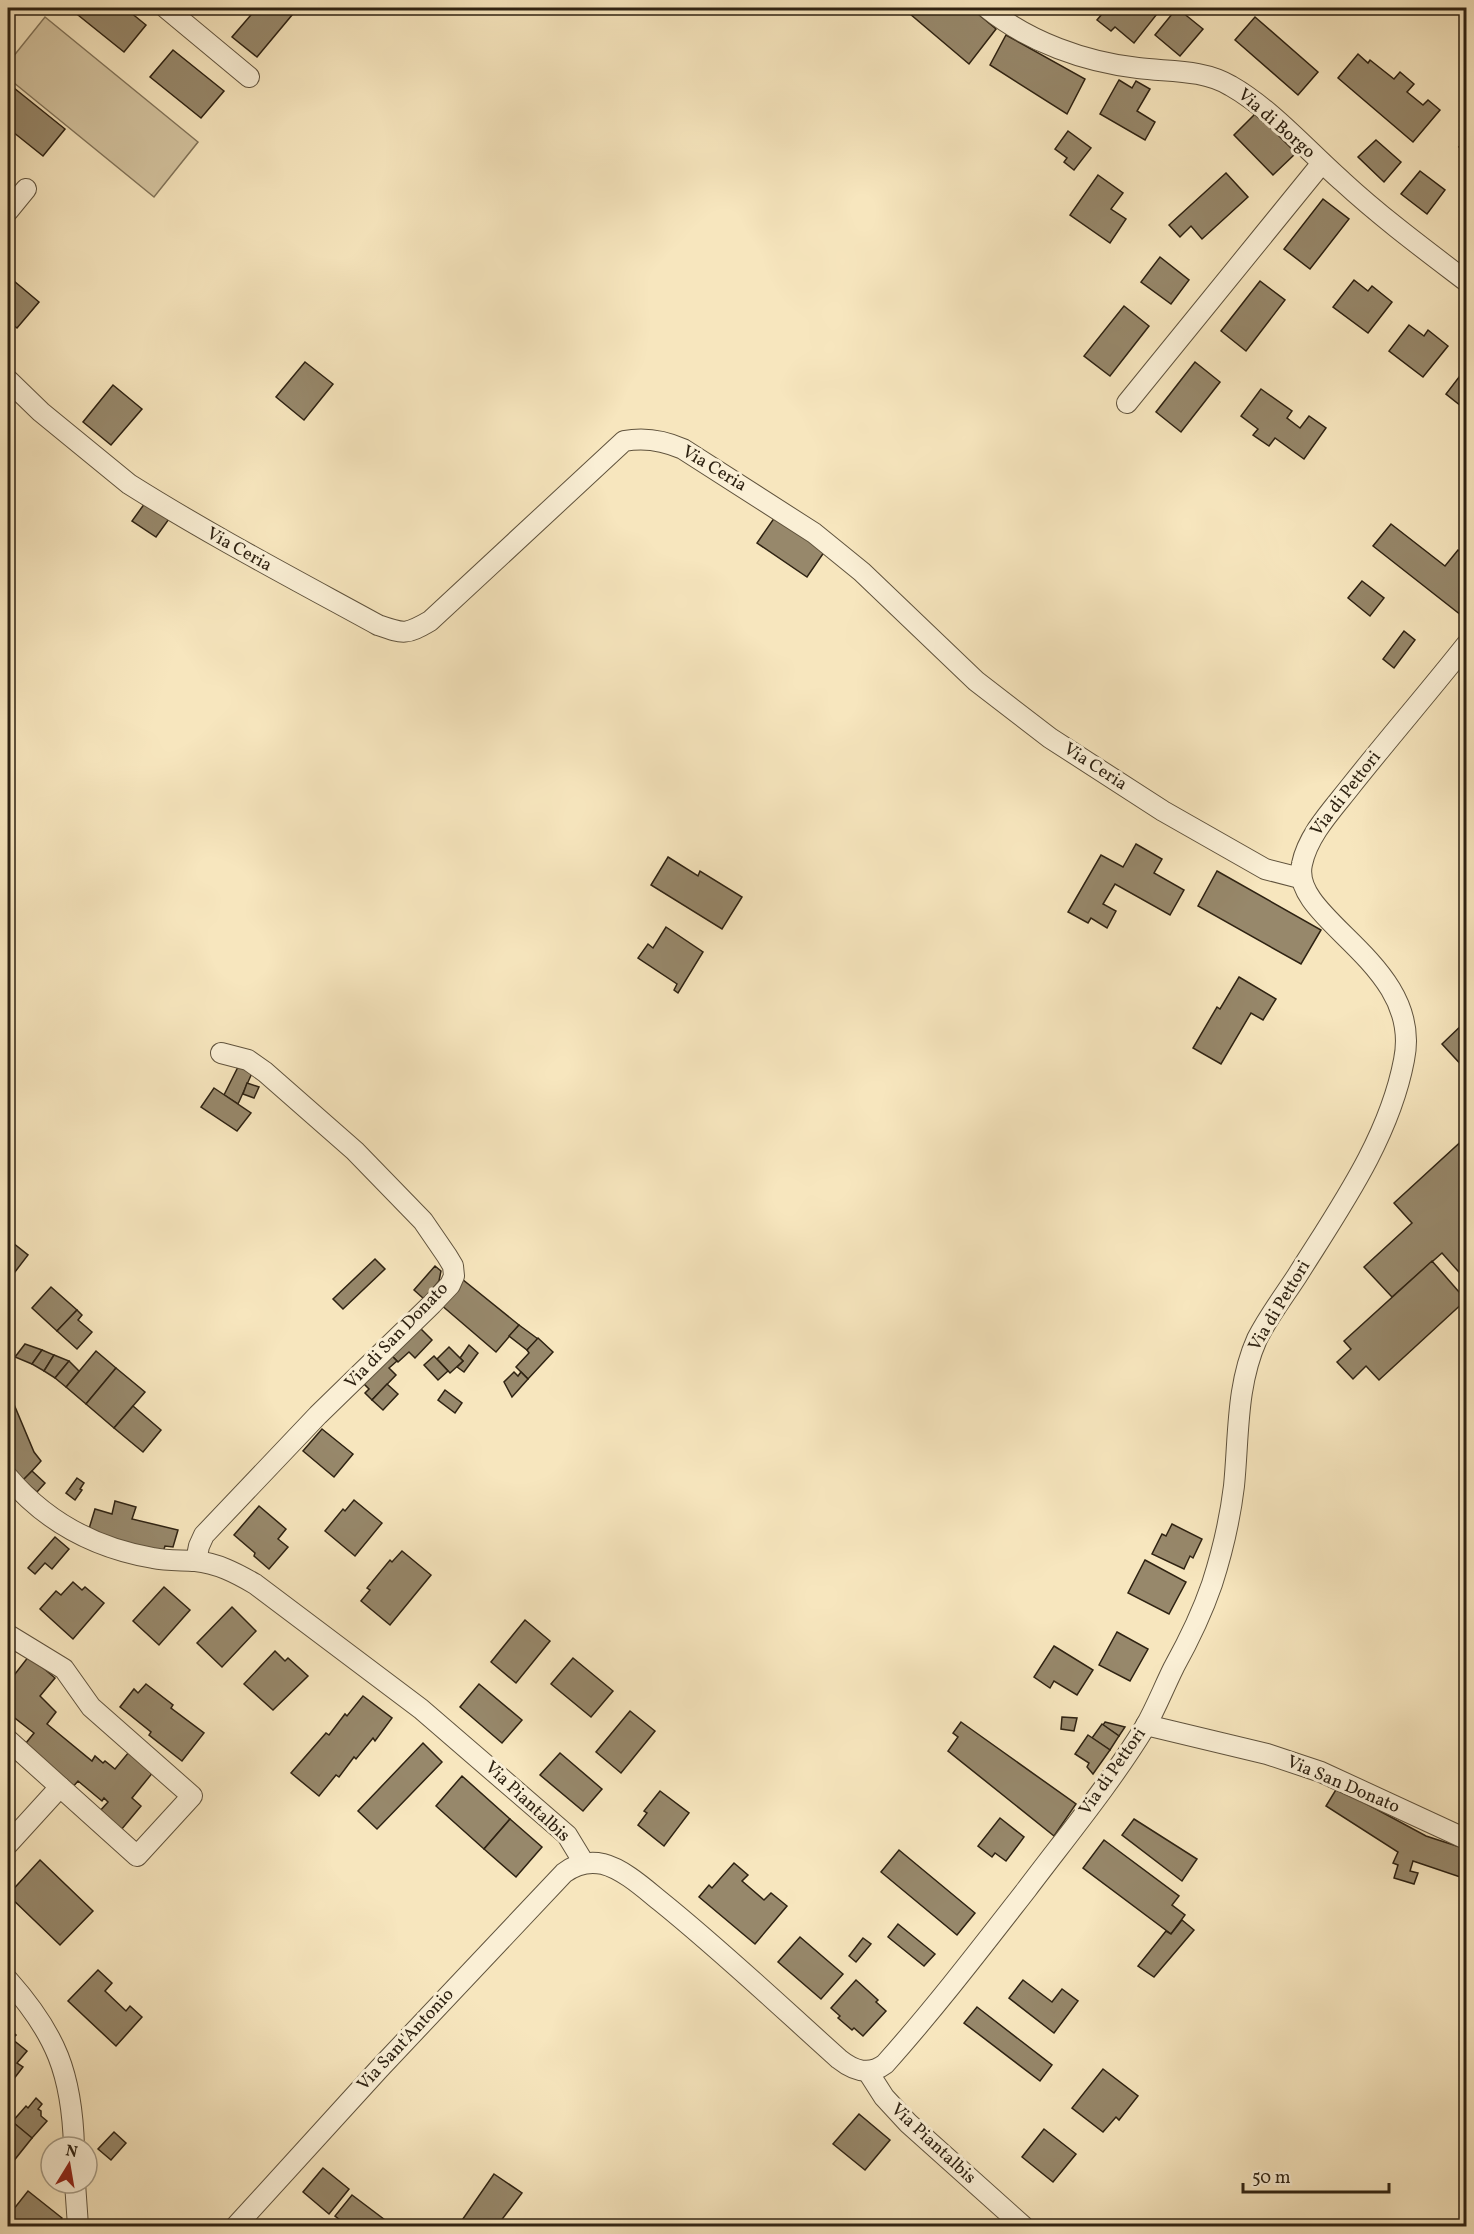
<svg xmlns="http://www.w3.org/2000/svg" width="1474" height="2234" font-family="Vollkorn,serif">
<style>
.green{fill:#d5c5a1;stroke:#82745a;stroke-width:1.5}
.building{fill:#97886b;stroke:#2e2212;stroke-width:1.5}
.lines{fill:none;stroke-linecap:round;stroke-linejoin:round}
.minor-casing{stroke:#60533d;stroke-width:22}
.minor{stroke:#faefd5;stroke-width:20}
.labels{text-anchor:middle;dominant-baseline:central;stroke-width:6;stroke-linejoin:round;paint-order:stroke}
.street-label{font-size:18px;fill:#2e2212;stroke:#faefd5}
</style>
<rect width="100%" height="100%" fill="#f7e6be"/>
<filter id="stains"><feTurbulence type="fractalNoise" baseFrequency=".00333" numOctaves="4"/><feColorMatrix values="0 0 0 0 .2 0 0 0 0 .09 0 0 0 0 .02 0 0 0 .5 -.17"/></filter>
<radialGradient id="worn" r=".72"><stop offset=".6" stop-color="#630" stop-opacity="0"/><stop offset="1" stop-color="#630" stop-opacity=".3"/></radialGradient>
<!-- green -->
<polygon class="green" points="45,17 198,142 154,197 8,78 8,63"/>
<!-- building -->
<g class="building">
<polygon points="76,8 125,8 146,25 124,52 73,11"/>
<polygon points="257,8 283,8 292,15 257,57 232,37"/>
<polygon points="903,8 971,8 996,29 969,64"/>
<polygon points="1107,8 1149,8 1157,14 1134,43 1115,27 1111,31 1097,20"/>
<polygon points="1177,8 1203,29 1180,56 1155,35"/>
<polygon points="1255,17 1318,72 1298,95 1235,40"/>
<polygon points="1006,35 1085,79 1067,114 990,65"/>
<polygon points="173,50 224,91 201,118 150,77"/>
<polygon points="1358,54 1368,63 1370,60 1394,79 1400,72 1414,84 1407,92 1423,105 1428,100 1440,110 1413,142 1338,78"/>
<polygon points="1119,80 1132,88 1136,81 1150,89 1137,111 1155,122 1145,140 1100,114"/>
<polygon points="14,88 65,129 43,156 8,128 8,96"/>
<polygon points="1256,113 1296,153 1273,175 1234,135"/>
<polygon points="1466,129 1466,153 1459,147 1464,141 1460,138"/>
<polygon points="1068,131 1091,148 1074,170 1064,162 1067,158 1055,149"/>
<polygon points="1376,140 1401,162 1384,182 1358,157"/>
<polygon points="1420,171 1445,190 1427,214 1401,194"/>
<polygon points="1226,173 1248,197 1202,239 1191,226 1180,237 1169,225"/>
<polygon points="1098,175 1123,193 1111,209 1126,219 1110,243 1070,215"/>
<polygon points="1323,199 1349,219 1310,269 1284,249"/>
<polygon points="1160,257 1189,280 1171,304 1141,282"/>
<polygon points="8,276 39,302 17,328 8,321"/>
<polygon points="1354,280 1368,291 1372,286 1392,302 1368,333 1333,307"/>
<polygon points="1260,281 1285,300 1246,351 1221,331"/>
<polygon points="1124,306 1149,326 1110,376 1084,356"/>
<polygon points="1409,325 1424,336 1428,330 1448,346 1423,377 1389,351"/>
<polygon points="305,362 333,384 304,420 276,397"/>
<polygon points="1195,362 1220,382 1181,432 1156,412"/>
<polygon points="1466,368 1466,410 1446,394"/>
<polygon points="113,385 142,409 111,445 83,422"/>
<polygon points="1261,389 1292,411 1287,418 1300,428 1309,416 1326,428 1304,459 1275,438 1269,446 1253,435 1258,429 1241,416"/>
<polygon points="145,503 169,519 156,537 132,521"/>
<polygon points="777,514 827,548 807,577 757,543"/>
<polygon points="1391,524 1445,566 1458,550 1466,556 1466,619 1373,546"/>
<polygon points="1362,581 1384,598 1370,616 1348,598"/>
<polygon points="1404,631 1415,640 1394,668 1383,659"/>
<polygon points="1136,844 1162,859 1154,873 1184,890 1170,915 1115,884 1103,904 1116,911 1107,928 1091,918 1088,923 1068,912 1101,855 1123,867"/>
<polygon points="668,857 698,876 700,871 742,897 722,929 651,885"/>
<polygon points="1217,871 1321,930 1301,964 1198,906"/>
<polygon points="666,927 703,952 678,993 674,990 677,984 638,958 648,944 653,948"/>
<polygon points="1239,977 1276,999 1263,1020 1251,1013 1221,1064 1193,1048 1217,1007 1220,1009"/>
<polygon points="1466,1021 1466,1070 1442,1044"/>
<polygon points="239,1065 253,1071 238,1104 224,1095"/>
<polygon points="247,1083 259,1087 254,1098 243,1094"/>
<polygon points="214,1088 251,1113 237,1131 201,1107"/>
<polygon points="1466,1137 1466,1280 1442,1253 1392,1297 1364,1267 1412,1223 1394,1203"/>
<polygon points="8,1239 28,1255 8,1281"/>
<polygon points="375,1259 385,1269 343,1309 333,1299"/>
<polygon points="1432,1261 1466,1300 1379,1380 1366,1366 1353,1379 1337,1362 1351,1349 1344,1341"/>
<polygon points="435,1266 441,1271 439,1281 424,1299 414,1290"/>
<polygon points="462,1279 519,1325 496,1352 440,1304"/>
<polygon points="51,1287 77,1310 57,1331 32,1308"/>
<polygon points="77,1310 82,1315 78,1320 92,1332 77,1349 57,1331"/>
<polygon points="416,1324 432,1340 415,1358 409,1352 398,1362 388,1352"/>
<polygon points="519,1325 538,1339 527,1350 509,1336"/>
<polygon points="538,1338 553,1352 528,1379 516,1367 529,1353 527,1350"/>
<polygon points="25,1344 42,1350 32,1364 15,1357"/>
<polygon points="469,1345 478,1353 464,1372 457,1367 463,1361 460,1358"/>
<polygon points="449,1347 463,1361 450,1373 437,1359"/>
<polygon points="42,1350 54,1355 44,1371 32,1364"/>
<polygon points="96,1351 116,1368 86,1404 66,1387"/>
<polygon points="388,1352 397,1361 389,1368 396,1375 372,1400 365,1393 369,1389 360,1380"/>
<polygon points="54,1355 69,1361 55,1378 44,1371"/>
<polygon points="434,1356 448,1371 438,1380 424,1365"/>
<polygon points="69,1361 79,1371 66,1387 55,1378"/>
<polygon points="116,1368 145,1392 114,1428 86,1404"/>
<polygon points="514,1372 518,1376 521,1372 528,1379 512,1397 504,1382"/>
<polygon points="387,1384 398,1394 383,1410 372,1400"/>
<polygon points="445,1390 462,1403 455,1413 438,1400"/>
<polygon points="13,1402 34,1452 41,1461 22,1482 8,1469 8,1404"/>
<polygon points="133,1406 161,1430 143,1452 114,1428"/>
<polygon points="322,1429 353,1454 334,1477 303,1451"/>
<polygon points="32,1471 45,1483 37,1492 23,1480"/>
<polygon points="77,1478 84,1483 80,1489 82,1490 75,1500 66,1493"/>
<polygon points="8,1489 17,1497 8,1507"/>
<polygon points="354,1500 382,1523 355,1556 325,1531 343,1509 345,1511"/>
<polygon points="115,1501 136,1507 132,1519 178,1530 173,1547 165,1546 163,1552 88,1532 95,1509 112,1514"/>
<polygon points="259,1506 286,1529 278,1539 288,1547 269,1569 254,1556 255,1553 234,1535"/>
<polygon points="1172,1524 1202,1539 1193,1558 1190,1556 1184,1569 1152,1554 1162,1534 1166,1536"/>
<polygon points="55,1537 69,1549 52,1569 45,1563 35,1574 28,1568"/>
<polygon points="402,1551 431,1575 390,1625 361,1601 370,1590 367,1588 390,1560 392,1562"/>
<polygon points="1145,1560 1186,1582 1169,1614 1128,1593"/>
<polygon points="73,1582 82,1590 85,1587 104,1603 73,1639 40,1609 56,1591 61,1595"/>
<polygon points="164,1587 190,1610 159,1645 133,1621"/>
<polygon points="232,1607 256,1631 222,1667 197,1643"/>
<polygon points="525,1620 550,1641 516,1683 491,1662"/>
<polygon points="1117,1632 1148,1649 1130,1681 1099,1665"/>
<polygon points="1054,1646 1093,1670 1077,1695 1054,1681 1050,1688 1034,1677"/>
<polygon points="275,1651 285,1661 288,1658 308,1676 273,1710 244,1684"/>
<polygon points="29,1656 55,1678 40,1696 56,1712 47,1724 92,1761 95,1756 103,1763 105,1761 115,1769 129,1752 154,1771 132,1798 141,1806 121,1830 99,1812 108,1802 104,1798 102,1801 78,1781 72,1788 22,1748 34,1733 11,1715 13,1712 11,1710 8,1714 8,1683"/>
<polygon points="573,1658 613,1691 591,1717 551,1684"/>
<polygon points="146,1684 173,1705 171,1708 204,1733 182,1761 149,1735 151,1732 120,1707 134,1689 138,1693"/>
<polygon points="479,1684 522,1720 502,1743 460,1707"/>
<polygon points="363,1696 392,1718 375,1741 373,1738 356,1759 354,1757 339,1777 336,1775 319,1796 291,1773 326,1733 329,1735 345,1714 347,1716"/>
<polygon points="630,1711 655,1731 621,1773 596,1752"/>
<polygon points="1062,1717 1077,1718 1074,1731 1061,1729"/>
<polygon points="961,1722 1076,1804 1054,1836 948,1751 958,1737 953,1733"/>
<polygon points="1105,1722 1125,1727 1119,1736 1103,1725"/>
<polygon points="1102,1724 1119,1736 1110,1750 1092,1738"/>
<polygon points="1088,1735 1110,1750 1093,1774 1087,1767 1089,1763 1075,1754"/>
<polygon points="423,1743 442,1762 377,1829 358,1811"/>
<polygon points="560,1753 602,1789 583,1811 540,1775"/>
<polygon points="462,1776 510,1819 484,1849 436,1806"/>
<polygon points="1337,1788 1426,1836 1466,1849 1466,1879 1413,1861 1410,1871 1418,1873 1414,1884 1394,1878 1398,1865 1393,1863 1398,1852 1326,1806"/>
<polygon points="660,1791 689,1813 664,1846 638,1825 647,1813 644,1811"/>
<polygon points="1000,1818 1024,1837 1006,1861 995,1853 992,1857 978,1846"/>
<polygon points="510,1819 542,1847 516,1877 484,1849"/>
<polygon points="1134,1819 1197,1859 1182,1881 1122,1835"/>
<polygon points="1104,1840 1179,1896 1172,1905 1185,1915 1171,1934 1083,1868"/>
<polygon points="899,1850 975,1913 957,1935 881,1872"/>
<polygon points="40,1860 93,1911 60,1945 8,1895"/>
<polygon points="734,1863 748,1875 742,1881 764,1900 771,1893 787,1906 755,1944 699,1897 709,1885 712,1888"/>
<polygon points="1182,1920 1194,1930 1154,1977 1138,1966 1166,1931 1171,1934"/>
<polygon points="898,1924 935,1954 924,1966 888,1937"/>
<polygon points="800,1937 843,1974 821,1999 778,1962"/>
<polygon points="863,1938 871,1944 856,1962 849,1956"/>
<polygon points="98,1970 112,1983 105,1991 126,2011 130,2006 142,2017 116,2046 68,2001"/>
<polygon points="856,1980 878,2000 876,2002 886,2011 863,2036 854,2028 852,2030 838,2018 840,2016 831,2008"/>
<polygon points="1023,1980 1052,2002 1062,1989 1078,2001 1054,2033 1009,1998"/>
<polygon points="977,2007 1052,2065 1040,2081 964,2023"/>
<polygon points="8,2028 16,2035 12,2039 27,2051 17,2063 23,2067 13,2080 8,2076"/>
<polygon points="1103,2069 1138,2096 1119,2120 1116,2117 1103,2132 1072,2108"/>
<polygon points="36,2098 42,2104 38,2109 41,2111 41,2116 47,2121 32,2138 12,2122 26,2106 28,2108"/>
<polygon points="859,2114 890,2140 865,2170 833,2144"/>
<polygon points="14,2123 32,2138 8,2168 8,2130"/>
<polygon points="1044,2129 1076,2154 1053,2182 1022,2157"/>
<polygon points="114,2132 126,2143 111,2160 98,2149"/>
<polygon points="323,2168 349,2189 329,2214 303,2192"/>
<polygon points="494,2174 522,2193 497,2226 458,2226"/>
<polygon points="28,2191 62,2218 55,2226 24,2226 9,2215"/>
<polygon points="352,2195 393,2226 348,2226 335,2216"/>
</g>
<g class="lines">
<!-- minor casing -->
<g class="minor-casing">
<g id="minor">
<polyline points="166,8 249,77"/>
<path d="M987,8C1029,42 1085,62 1138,68C1169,72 1203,69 1231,86C1270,108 1308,151 1342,181C1381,217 1424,249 1466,281"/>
<polyline points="8,211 26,189"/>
<path d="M8,380L41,412L129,484C210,535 294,579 378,625C404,634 406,635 430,621L624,441C645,437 663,440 683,449L814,533L862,572L976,681L1050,738L1163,811L1265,869L1300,878"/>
<polyline points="1127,403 1322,163"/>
<path d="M8,1477C46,1522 95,1548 153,1558C167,1561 181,1560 195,1561C217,1563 236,1573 255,1584L421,1709L567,1835L584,1863"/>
<polyline points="196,1561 199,1546 204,1535 318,1415 432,1304 450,1285 454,1276 453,1266 447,1256 423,1221 355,1151 265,1072 248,1060 221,1053"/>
<polyline points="8,1640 10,1636 64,1669 91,1707 192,1796 137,1856 8,1740"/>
<polyline points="1146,1725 1267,1754 1321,1772 1466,1839"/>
<polyline points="8,1844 60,1787"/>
<path d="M8,1980C56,2034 72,2074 74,2147"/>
<polyline points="868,2072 884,2097 908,2123 1023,2226"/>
<polyline points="75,2183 78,2226"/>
<path d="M236,2226L379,2069L564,1873C576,1864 589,1861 603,1864C623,1869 644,1888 660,1901C722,1951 780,2006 839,2059C854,2071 869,2076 885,2064C935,2008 981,1948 1027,1889C1067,1836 1110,1784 1145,1727C1156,1708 1164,1687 1174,1667C1189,1640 1202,1613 1212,1584C1222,1553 1230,1519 1234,1486C1239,1436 1236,1386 1257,1339C1268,1317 1284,1296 1297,1276C1339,1209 1389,1139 1404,1060C1424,963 1289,920 1302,864C1308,835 1332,810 1350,787C1388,739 1428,693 1466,645"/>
</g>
</g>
<!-- minor -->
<use href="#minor" class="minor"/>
</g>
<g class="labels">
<!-- street labels -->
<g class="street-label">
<text transform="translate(1276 124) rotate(41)">Via di Borgo</text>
<text transform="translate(714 469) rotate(31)">Via Ceria</text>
<text transform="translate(239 550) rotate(29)">Via Ceria</text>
<text transform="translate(1095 767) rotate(33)">Via Ceria</text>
<text transform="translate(1346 794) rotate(-52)">Via di Pettori</text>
<text transform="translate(1280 1306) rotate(-59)">Via di Pettori</text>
<text transform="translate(397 1336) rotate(-46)">Via di San Donato</text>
<text transform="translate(1113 1772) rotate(-55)">Via di Pettori</text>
<text transform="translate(1343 1785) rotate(23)">Via San Donato</text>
<text transform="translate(527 1802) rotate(43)">Via Piantalbis</text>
<text transform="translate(406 2040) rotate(-47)">Via Sant'Antonio</text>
<text transform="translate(933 2144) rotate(43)">Via Piantalbis</text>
</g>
</g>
<!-- margin -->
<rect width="1474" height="2234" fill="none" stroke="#f7e6be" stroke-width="30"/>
<rect x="9" y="9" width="1456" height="2216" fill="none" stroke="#2e2212" stroke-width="3"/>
<rect x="15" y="15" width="1444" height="2204" fill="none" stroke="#2e2212" stroke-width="1.5"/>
<!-- north arrow -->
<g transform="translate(69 2165) rotate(11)"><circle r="28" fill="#faefd5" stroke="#a89d87" stroke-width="1.5"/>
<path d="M0-4.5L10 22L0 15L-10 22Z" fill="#8f2418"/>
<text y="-9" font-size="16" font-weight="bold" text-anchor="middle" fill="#2e2212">N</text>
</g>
<!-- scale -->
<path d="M1243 2183v9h146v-9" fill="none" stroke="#2e2212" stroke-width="3"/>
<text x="1252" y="2183" font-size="18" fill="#2e2212" stroke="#faefd5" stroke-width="4.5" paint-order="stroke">50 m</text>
<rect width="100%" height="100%" filter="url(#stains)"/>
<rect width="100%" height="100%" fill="url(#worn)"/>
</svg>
